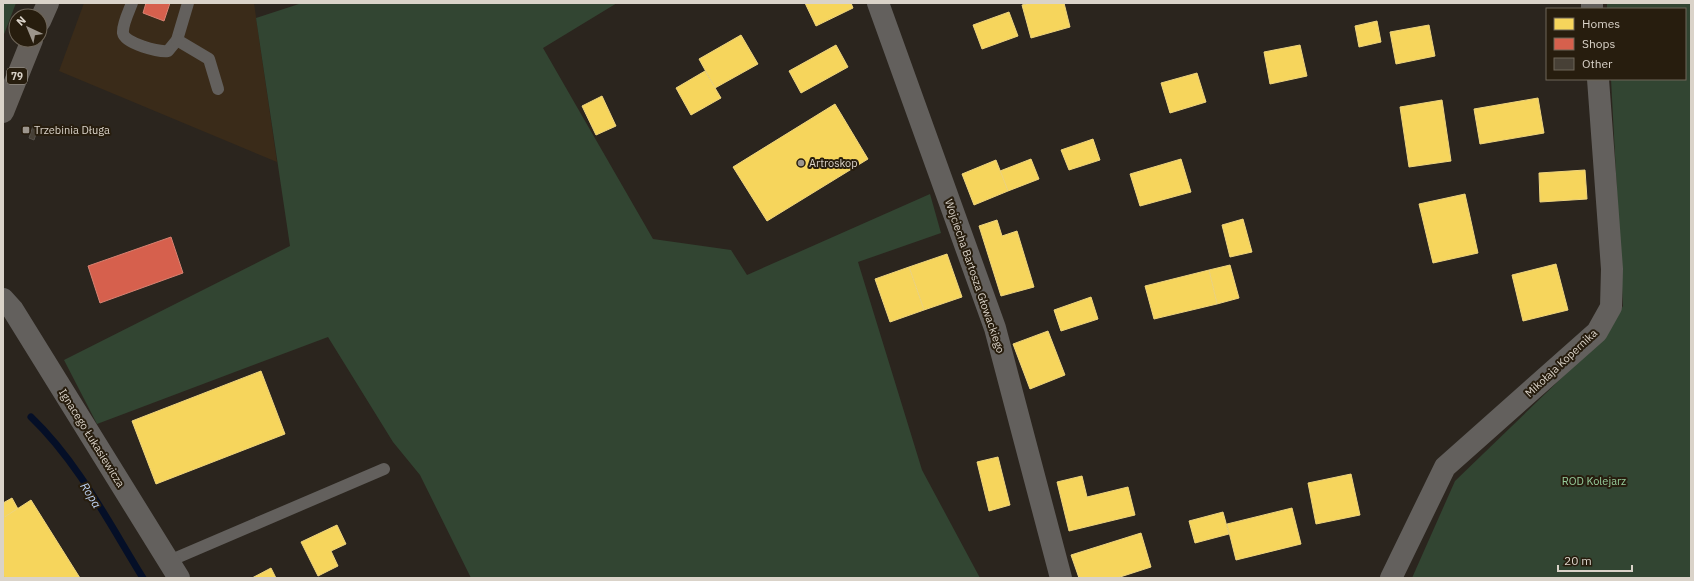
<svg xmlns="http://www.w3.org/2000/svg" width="1694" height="581" font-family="'IBM Plex Sans',sans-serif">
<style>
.built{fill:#3a2b19}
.green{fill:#324532}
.homes{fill:#f6d55c;stroke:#eed47d}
.shops{fill:#d6604d;stroke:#d78272}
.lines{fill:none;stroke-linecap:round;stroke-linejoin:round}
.stream{stroke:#050f27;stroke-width:7}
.building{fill:#474036;stroke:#555049}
.lane{stroke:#63605d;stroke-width:12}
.street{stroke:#63605d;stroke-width:22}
.primary{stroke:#65605b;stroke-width:22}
.poi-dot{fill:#9d968d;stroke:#271d0e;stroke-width:1.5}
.labels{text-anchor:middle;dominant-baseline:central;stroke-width:4;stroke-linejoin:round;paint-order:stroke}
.shield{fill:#271d0e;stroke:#a49c91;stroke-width:1}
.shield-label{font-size:10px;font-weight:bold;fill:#dad3c9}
.poi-label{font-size:11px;fill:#dad3c9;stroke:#271d0e;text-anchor:start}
.street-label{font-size:11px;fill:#dad3c9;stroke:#271d0e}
.park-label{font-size:11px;fill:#97ce9d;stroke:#271d0e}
.water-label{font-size:12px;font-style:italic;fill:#bdd3f6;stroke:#271d0e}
</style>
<rect width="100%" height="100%" fill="#2b251e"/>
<!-- built -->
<polygon class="built" points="84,3 254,3 277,162 59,71"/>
<!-- green -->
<g class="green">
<polygon points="3,3 16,3 3,37"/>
<polygon points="302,3 617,3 543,48 653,239 731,250 747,275 930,194 941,233 858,262 922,470 980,578 471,578 420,475 393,442 328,337 97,424 64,360 290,246 256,18"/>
<polygon points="1607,3 1691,3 1691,578 1412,578 1455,481 1602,339 1623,306 1611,79 1685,79 1685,9 1607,9"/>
</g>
<!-- homes -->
<g class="homes">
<polygon points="805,3 851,3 853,8 816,26"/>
<polygon points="1030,3 1064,3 1070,27 1031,38 1022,5"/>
<polygon points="1009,12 1018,36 982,49 973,25"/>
<polygon points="1377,21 1381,42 1359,47 1355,26"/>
<polygon points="1429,25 1435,56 1396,64 1390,32"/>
<polygon points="741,35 758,64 715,88 699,59"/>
<polygon points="836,45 848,67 801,93 789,71"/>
<polygon points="1300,45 1307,76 1270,84 1264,52"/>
<polygon points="705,71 721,98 691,115 676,88"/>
<polygon points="1197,73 1206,102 1170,113 1161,83"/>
<polygon points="602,96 616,126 596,135 582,106"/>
<polygon points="1538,98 1544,133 1480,144 1474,109"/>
<polygon points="1442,100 1451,161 1409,167 1400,107"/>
<polygon points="835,104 868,159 767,221 733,167"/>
<polygon points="1093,139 1100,160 1069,170 1061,150"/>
<polygon points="1031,159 1039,179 1008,191 1000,171"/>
<polygon points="1181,159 1191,192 1140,206 1130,174"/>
<polygon points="996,160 1008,191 974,205 962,174"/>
<polygon points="1585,170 1587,199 1540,202 1539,173"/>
<polygon points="1465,194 1478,253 1433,263 1419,204"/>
<polygon points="1243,219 1252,252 1230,257 1222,225"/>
<polygon points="997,220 1002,236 1017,231 1034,287 1001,296 979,226"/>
<polygon points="947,254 962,297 924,310 909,267"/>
<polygon points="1556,264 1568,310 1523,321 1512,275"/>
<polygon points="1230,265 1239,298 1217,304 1209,270"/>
<polygon points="909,267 924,310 890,322 875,279"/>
<polygon points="1209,270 1217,304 1154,319 1145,286"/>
<polygon points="1091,297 1098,319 1061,331 1054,310"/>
<polygon points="1048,331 1065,375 1030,389 1013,344"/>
<polygon points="261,371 285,434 156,484 132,421"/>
<polygon points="998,457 1010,505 989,511 977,462"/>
<polygon points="1351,474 1360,515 1316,524 1308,483"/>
<polygon points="1082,476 1087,497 1128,487 1135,515 1069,531 1057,482"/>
<polygon points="12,498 18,509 3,518 3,503"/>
<polygon points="31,500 80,578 5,578 3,575 3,518"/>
<polygon points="1292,508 1301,544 1236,560 1227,524"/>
<polygon points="1223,512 1229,534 1195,543 1189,521"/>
<polygon points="337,525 346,544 331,551 338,566 318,576 301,542"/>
<polygon points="1141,533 1151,567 1117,578 1079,578 1071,555"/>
<polygon points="271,568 276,578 252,578"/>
</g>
<!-- shops -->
<g class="shops">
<polygon points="146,3 170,3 164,21 143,13"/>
<polygon points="171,237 183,273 100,303 88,266"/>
</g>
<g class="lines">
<!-- stream -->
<path class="stream" d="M31,417C78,462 109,523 143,578"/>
</g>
<!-- building -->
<polygon class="building" points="33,126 38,128 34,140 29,138"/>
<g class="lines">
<!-- lane -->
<g class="lane">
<path d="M132,3C129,11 122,25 123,33C125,44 159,52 168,51L177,40L188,3"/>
<polyline points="177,40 209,59 218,89"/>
<polyline points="169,561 384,469"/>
</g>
<!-- street -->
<g class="street">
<polyline points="878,3 995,328 1061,578"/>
<polyline points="1592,3 1592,9"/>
<polyline points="3,299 13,310 179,578"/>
<polyline points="1391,578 1445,467 1597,332 1611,307 1612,269 1598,79"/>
</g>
<!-- primary -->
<g class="primary">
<polyline points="40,21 48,3"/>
<polyline points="3,112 32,40"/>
</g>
</g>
<!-- markers -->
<g class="poi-dot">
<rect x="22" y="126" width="8" height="8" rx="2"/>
<circle cx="801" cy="163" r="4"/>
</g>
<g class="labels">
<!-- shield labels -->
<rect class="shield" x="7" y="68" width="20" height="16" rx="3"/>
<g class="shield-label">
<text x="17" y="76">79</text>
</g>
<!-- poi labels -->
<g class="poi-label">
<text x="34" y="130">Trzebinia Długa</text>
<text x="809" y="163">Artroskop</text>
</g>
<!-- street labels -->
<g class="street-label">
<text transform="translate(975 276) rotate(71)">Wojciecha Bartosza Głowackiego</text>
<text transform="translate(1561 363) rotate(-43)">Mikołaja Kopernika</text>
<text transform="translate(92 438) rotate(58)">Ignacego Łukasiewicza</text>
</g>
<!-- park labels -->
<g class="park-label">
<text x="1594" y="481">ROD Kolejarz</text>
</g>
<!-- water labels -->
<g class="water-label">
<text transform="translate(91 495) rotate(58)">Ropa</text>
</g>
</g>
<!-- border -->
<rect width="1694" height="581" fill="none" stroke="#dad3c9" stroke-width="8"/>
<!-- legend -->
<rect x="1546" y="8" width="140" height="72" fill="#271d0e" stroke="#6f6659"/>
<rect x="1554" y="18" width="20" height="12" fill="#f6d55c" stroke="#6f6659"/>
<text x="1582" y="28" font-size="12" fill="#dad3c9">Homes</text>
<rect x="1554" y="38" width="20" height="12" fill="#d6604d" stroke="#6f6659"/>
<text x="1582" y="48" font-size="12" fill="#dad3c9">Shops</text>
<rect x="1554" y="58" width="20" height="12" fill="#474036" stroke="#6f6659"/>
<text x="1582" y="68" font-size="12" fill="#dad3c9">Other</text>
<!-- north arrow -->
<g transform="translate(28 28) rotate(316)"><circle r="19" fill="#271d0e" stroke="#6f6659"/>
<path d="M0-3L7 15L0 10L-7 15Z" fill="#9d968d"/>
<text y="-6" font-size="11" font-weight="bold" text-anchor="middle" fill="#dad3c9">N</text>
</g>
<!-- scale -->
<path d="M1558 565v6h74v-6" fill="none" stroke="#dad3c9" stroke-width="2"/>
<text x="1564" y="565" font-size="12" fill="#dad3c9" stroke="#271d0e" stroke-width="3" paint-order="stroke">20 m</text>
</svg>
